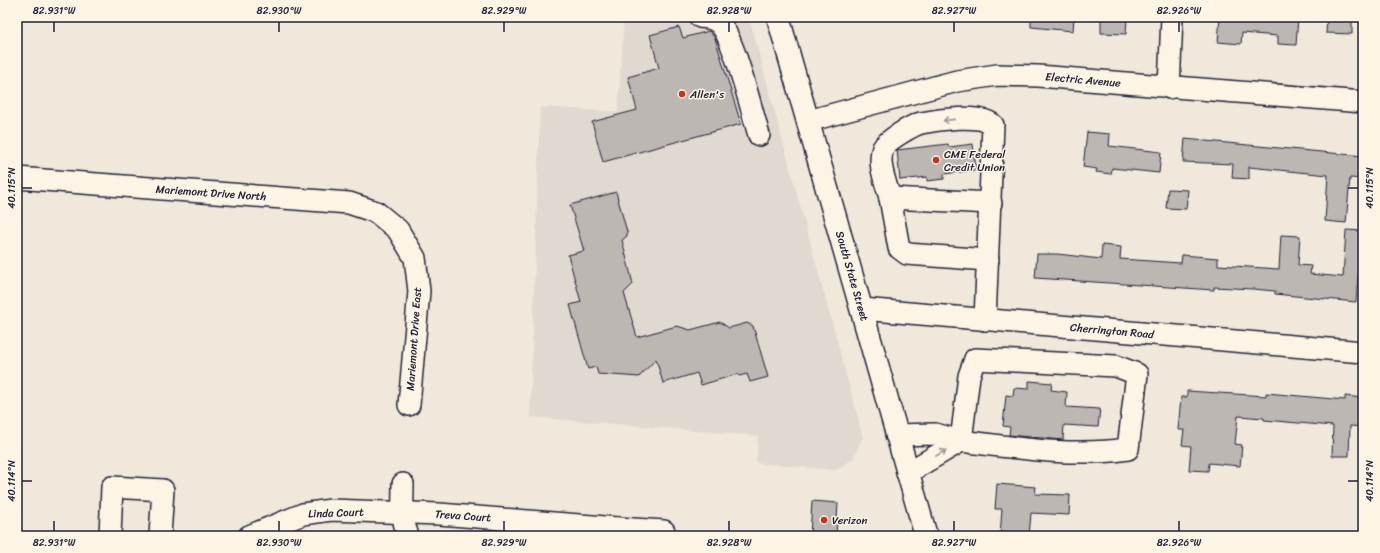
<svg xmlns="http://www.w3.org/2000/svg" width="1380" height="553" font-family="Sriracha,sans-serif">
<style>
.built{fill:#e0d9cf}
.building{fill:#bcb7b3;stroke:#22223b}
.lines{fill:none;stroke-linecap:round;stroke-linejoin:round}
.minor-casing{stroke:#22223b;stroke-width:24}
.major-casing{stroke:#22223b;stroke-width:25}
.minor{stroke:#fcf5e5;stroke-width:21}
.major{stroke:#fcf5e5;stroke-width:22}
.oneway{stroke:#9a9698}
.ticks{fill:none;stroke:#22223b;stroke-width:1.5}
.poi-dot{fill:#c8321e;stroke:#fcf5e5;stroke-width:1.5}
.labels{text-anchor:middle;dominant-baseline:central;stroke-width:3;stroke-linejoin:round;paint-order:stroke}
.street-label{font-size:11px;fill:#22223b;stroke:#fcf5e5}
.poi-label{font-size:11px;fill:#22223b;stroke:#fcf5e5;text-anchor:start}
.neatline{fill:none;stroke:#22223b;stroke-width:1.5}
.ticks-label{font-size:10px;text-anchor:middle;fill:#22223b}
</style>
<rect width="100%" height="100%" fill="#efe8db"/>
<filter id="ink" filterUnits="userSpaceOnUse"><feTurbulence type="fractalNoise" baseFrequency=".025" numOctaves="2"/><feDisplacementMap in="SourceGraphic" scale="8" xChannelSelector="R" yChannelSelector="G"/><feConvolveMatrix kernelMatrix="1 2 1 2 8 2 1 2 1" color-interpolation-filters="sRGB"/></filter>
<g filter="url(#ink)">
<!-- built -->
<polygon class="built" points="624,17 749,17 863,437 853,458 842,467 836,470 756,463 758,436 530,417 540,107 618,112"/>
<!-- building -->
<g class="building">
<polygon points="1031,17 1074,17 1073,31 1031,27"/>
<polygon points="1101,17 1127,17 1126,34 1101,33"/>
<polygon points="1220,17 1298,17 1296,45 1278,44 1278,36 1242,33 1241,44 1218,42"/>
<polygon points="1327,17 1352,17 1352,34 1326,33"/>
<polygon points="679,27 683,38 709,31 715,38 741,124 603,162 592,122 637,110 628,77 659,68 650,35"/>
<polygon points="1087,132 1110,134 1109,146 1161,152 1159,173 1112,168 1111,174 1096,172 1097,169 1083,167"/>
<polygon points="1185,139 1363,156 1363,179 1350,178 1346,223 1325,221 1328,175 1249,167 1249,179 1232,178 1233,164 1183,162"/>
<polygon points="948,144 949,147 973,144 976,170 944,174 944,179 927,181 927,177 900,180 897,150"/>
<polygon points="1168,189 1188,190 1186,209 1166,208"/>
<polygon points="616,192 627,232 627,236 622,240 633,284 624,293 637,337 677,326 690,330 720,322 729,328 747,323 753,326 768,377 750,382 747,374 739,376 738,374 701,385 697,373 663,383 656,359 639,377 598,374 596,367 588,369 570,305 581,302 568,255 584,251 570,205"/>
<polygon points="1346,230 1363,231 1363,253 1360,252 1356,302 1275,294 1275,291 1253,289 1214,287 1214,290 1035,278 1037,254 1057,254 1101,259 1102,245 1121,247 1120,259 1181,263 1182,255 1218,258 1218,265 1279,269 1281,235 1300,236 1298,265 1311,266 1310,274 1343,277"/>
<polygon points="1029,381 1052,383 1051,390 1067,392 1066,407 1100,409 1098,427 1064,425 1063,440 1009,435 1010,427 1003,426 1006,395 1013,396 1014,388 1029,389"/>
<polygon points="1187,391 1266,396 1266,393 1345,400 1345,396 1363,398 1363,427 1350,426 1349,456 1332,456 1333,426 1264,420 1264,418 1238,416 1235,444 1242,445 1240,466 1209,463 1208,471 1189,470 1191,446 1182,445 1184,430 1178,430 1181,397 1187,397"/>
<polygon points="997,484 1036,487 1035,494 1070,495 1069,515 1031,513 1029,536 1000,536 1002,509 995,509"/>
<polygon points="812,501 838,503 836,536 810,536"/>
</g>
<g class="lines">
<!-- minor casing -->
<g class="minor-casing">
<g id="minor">
<path d="M700,17C708,18 714,18 720,24C734,38 752,112 759,135"/>
<polyline points="1169,88 1172,17"/>
<polyline points="808,121 957,81 997,75 1038,76 1363,102"/>
<polyline points="17,178 349,203 376,212 398,230 415,258 419,291 409,405"/>
<path d="M890,198C886,183 877,163 883,148C887,140 913,125 921,123C936,120 982,113 993,125L985,320"/>
<polyline points="988,260 907,254 899,248 890,198 991,203"/>
<polyline points="862,309 1363,352"/>
<path d="M975,359L1116,366L1137,374L1128,449C1073,457 1016,448 961,441L969,376Z"/>
<polyline points="896,435 935,434 961,441 907,473"/>
<path d="M403,484C403,502 401,519 408,536"/>
<polyline points="110,536 112,487 163,490 160,536"/>
<polyline points="249,536 303,514 331,510 439,514 618,528"/>
<polyline points="618,536 618,528 664,531 663,536"/>
</g>
</g>
<!-- major casing -->
<g class="major-casing">
<polyline id="major" points="778,17 926,536"/>
</g>
<!-- minor -->
<use href="#minor" class="minor"/>
<!-- major -->
<use href="#major" class="major"/>
</g>
<!-- one-way arrows -->
<defs><path id="oneway-shaft" d="M-6 0H5M1.5-3L5.5 0L1.5 3" fill="none" stroke-width="1.6" stroke-linecap="round" stroke-linejoin="round"/></defs>
<g class="oneway">
<use href="#oneway-shaft" transform="translate(949 120) rotate(174)"/>
<use href="#oneway-shaft" transform="translate(941 453) rotate(-30)"/>
</g>
</g>
<!-- ticks -->
<path class="ticks" d="M54,22V32M279,22V32M504,22V32M729,22V32M954,22V32M1179,22V32M22,188H32M1348,188H1358M22,481H32M1348,481H1358M54,521V531M279,521V531M504,521V531M729,521V531M954,521V531M1179,521V531"/>
<!-- markers -->
<g class="poi-dot">
<circle cx="682" cy="94" r="4"/>
<circle cx="936" cy="160" r="4"/>
<circle cx="824" cy="520" r="4"/>
</g>
<g class="labels">
<!-- street labels -->
<g class="street-label">
<text transform="translate(1083 80) rotate(5)">Electric Avenue</text>
<text transform="translate(211 193) rotate(4)">Mariemont Drive North</text>
<text transform="translate(852 276) rotate(74)">South State Street</text>
<text transform="translate(1112 331) rotate(5)">Cherrington Road</text>
<text transform="translate(414 339) rotate(-86)">Mariemont Drive East</text>
<text transform="translate(336 513) rotate(-2)">Linda Court</text>
<text transform="translate(463 516) rotate(4)">Treva Court</text>
</g>
<!-- poi labels -->
<g class="poi-label">
<text x="690" y="94">Allen's</text>
<text x="944" y="154">CME Federal<tspan x="944" dy="13">Credit Union</tspan></text>
<text x="832" y="520">Verizon</text>
</g>
</g>
<!-- margin -->
<rect width="1380" height="553" fill="none" stroke="#fcf5e5" stroke-width="44"/>
<rect x="22" y="22" width="1336" height="509" class="neatline"/>
<g class="ticks-label">
<text x="54" y="14">82.931°W</text>
<text x="279" y="14">82.930°W</text>
<text x="504" y="14">82.929°W</text>
<text x="729" y="14">82.928°W</text>
<text x="954" y="14">82.927°W</text>
<text x="1179" y="14">82.926°W</text>
<text transform="translate(11 188) rotate(-90)" y="4">40.115°N</text>
<text transform="translate(1369 188) rotate(-90)" y="4">40.115°N</text>
<text transform="translate(11 481) rotate(-90)" y="4">40.114°N</text>
<text transform="translate(1369 481) rotate(-90)" y="4">40.114°N</text>
<text x="54" y="546">82.931°W</text>
<text x="279" y="546">82.930°W</text>
<text x="504" y="546">82.929°W</text>
<text x="729" y="546">82.928°W</text>
<text x="954" y="546">82.927°W</text>
<text x="1179" y="546">82.926°W</text>
</g>
</svg>
